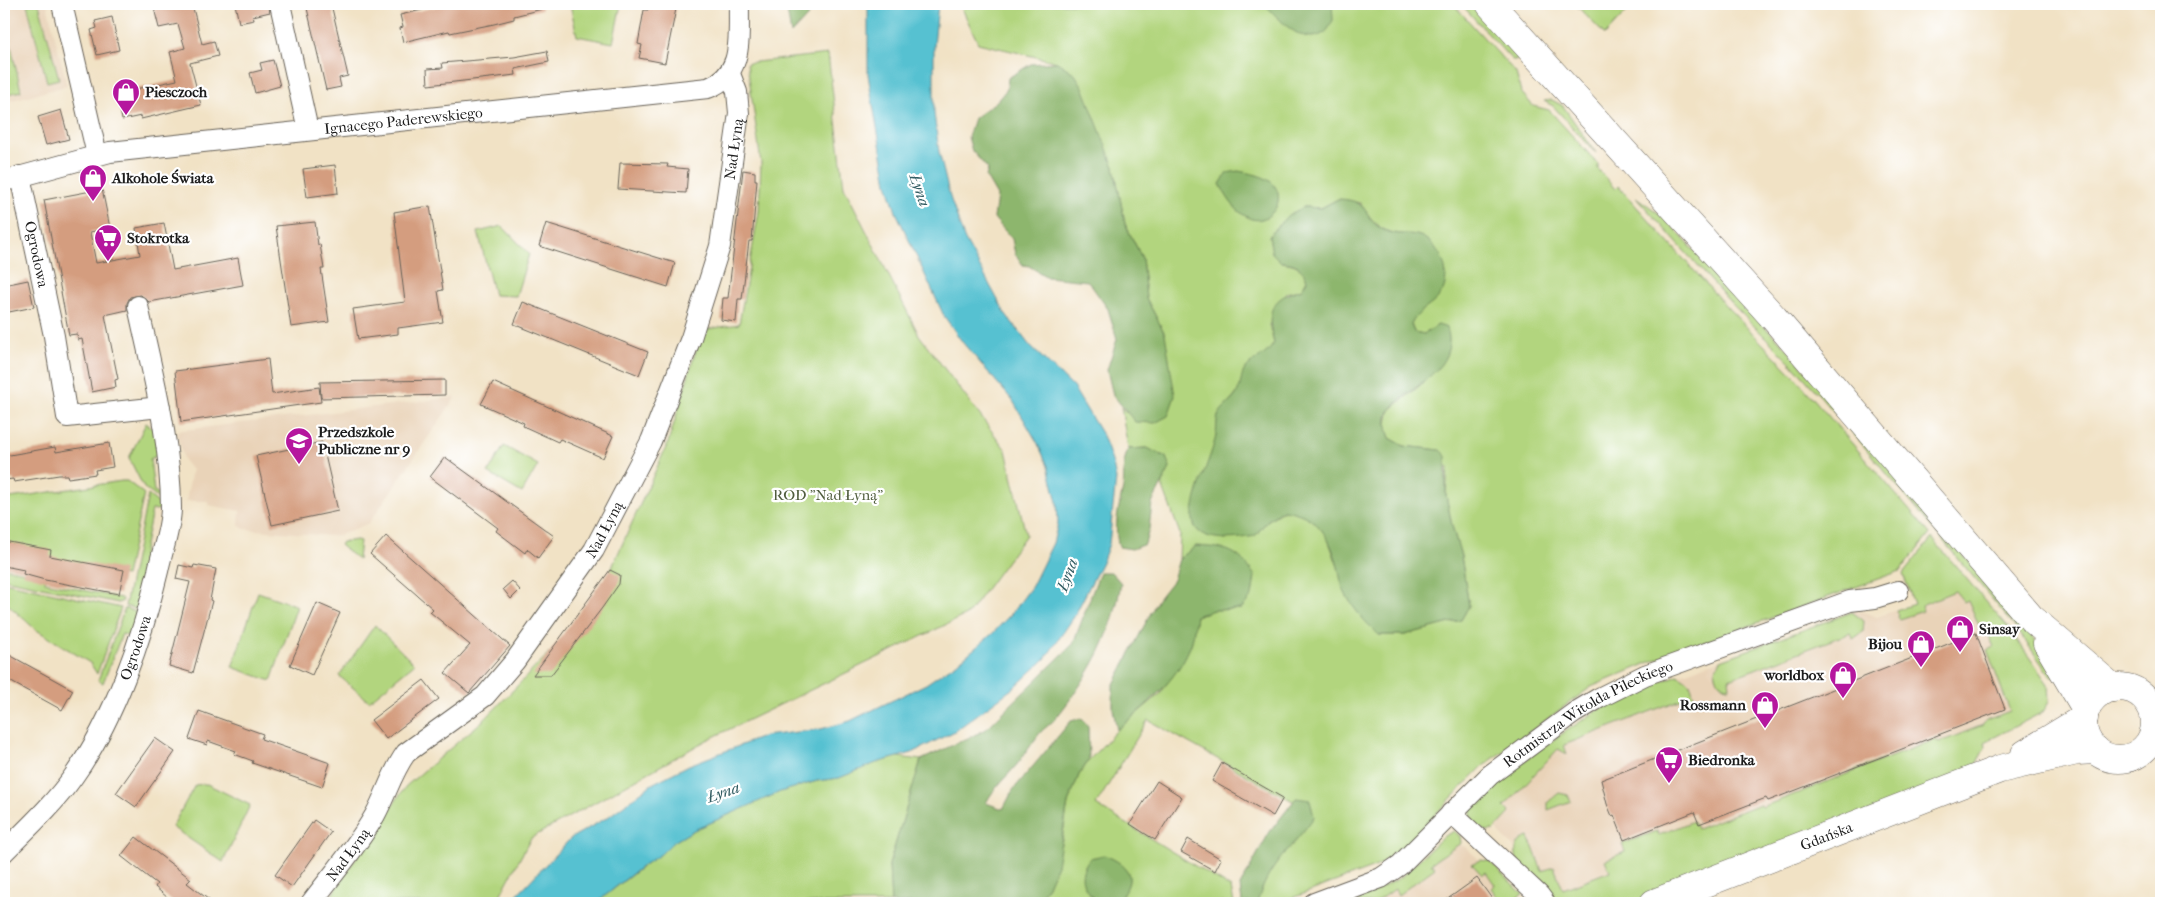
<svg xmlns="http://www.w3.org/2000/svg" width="2165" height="907" font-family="'IM FELL French Canon',serif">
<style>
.built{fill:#e9d3b8}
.green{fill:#b2d57e;stroke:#67784d;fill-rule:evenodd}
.forest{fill:#8db66d;stroke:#546944}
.water{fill:#57c1d1;stroke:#3a6e76}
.building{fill:#d49d7f}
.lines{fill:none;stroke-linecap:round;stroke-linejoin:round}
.street-casing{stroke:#676157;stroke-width:22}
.secondary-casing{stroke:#676157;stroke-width:29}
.street{stroke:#fff;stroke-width:20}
.secondary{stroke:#fff;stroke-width:28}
.labels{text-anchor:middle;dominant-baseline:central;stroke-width:4.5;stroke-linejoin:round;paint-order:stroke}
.poi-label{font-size:15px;font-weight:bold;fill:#1c1c1c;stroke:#fff;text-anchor:start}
.street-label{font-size:15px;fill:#1c1c1c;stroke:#fff}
.park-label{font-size:15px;fill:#505d3e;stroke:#fff}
.water-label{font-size:16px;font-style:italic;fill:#345e64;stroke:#fff}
</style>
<rect width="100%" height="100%" fill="#fff"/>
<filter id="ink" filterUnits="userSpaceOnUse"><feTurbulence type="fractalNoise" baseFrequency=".02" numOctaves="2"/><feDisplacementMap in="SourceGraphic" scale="10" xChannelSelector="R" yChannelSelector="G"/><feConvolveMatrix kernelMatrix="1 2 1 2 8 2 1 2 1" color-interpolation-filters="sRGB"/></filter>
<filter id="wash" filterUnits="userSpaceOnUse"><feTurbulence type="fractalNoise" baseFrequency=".0096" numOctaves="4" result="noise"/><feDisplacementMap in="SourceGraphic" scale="20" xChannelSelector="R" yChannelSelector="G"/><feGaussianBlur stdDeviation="1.12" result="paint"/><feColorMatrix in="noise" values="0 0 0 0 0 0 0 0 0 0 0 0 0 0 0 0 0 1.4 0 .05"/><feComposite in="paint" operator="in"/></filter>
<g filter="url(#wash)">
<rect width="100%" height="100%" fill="#f1e2c5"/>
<!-- built -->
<g class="built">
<polygon points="4,4 47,4 67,86 4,102"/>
<polygon points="456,397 369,523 340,535 330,536 244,529 239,525 240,511 208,505 208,501 186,501 192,470 184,460 176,431"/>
<polygon points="1945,574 2039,682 2043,707 1555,895 1545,879 1484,817 1528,764 1678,675 1858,610 1877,617 1896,610 1920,609 1913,586"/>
<polygon points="1446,846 1464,846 1526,903 1371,903"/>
</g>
<!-- green -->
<g class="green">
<polygon points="27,4 39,4 59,79 47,82"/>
<polygon points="570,4 621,4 613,43 577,36"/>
<path d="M960,4H1453L1516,73L1521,92L1533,106L1549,110L1598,164V169L1615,189L1618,186L1726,306L1794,376L1930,534L1900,571L1650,662L1591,687L1483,766L1402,848L1377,866L1279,903H1249L1298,804L1148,720L1096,805L1231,888L1234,903H1035L1048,886L1062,840L1068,803L1079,775L1089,760L1117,730L1160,694L1191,645L1196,616L1213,610L1241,609L1197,546L1179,559L1180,534L1161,482L1170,468L1147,448L1128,449L1121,407L1126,413L1165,334L1146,298L1142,258L1125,224L1114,167L1057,62L978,43ZM1338,199L1360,203C1380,233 1384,233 1419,236L1446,273L1439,296L1414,317L1411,324L1414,332L1424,334L1438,325L1424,382L1390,410L1386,427L1390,438L1404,446L1439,450L1448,468L1446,495L1452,526L1461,556L1469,606L1461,620L1405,635H1379L1337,564L1328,539L1316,521L1299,512L1284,510L1267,521L1255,536L1224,539L1216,436L1218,417L1238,392L1259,358L1268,354L1274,343L1269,325L1286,293L1302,289L1307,280C1302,266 1296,264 1281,262L1304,207L1321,208Z"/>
<polygon points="1461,4 1471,4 1520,58 1515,61 1511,59"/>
<polygon points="1575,4 1634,4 1605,35"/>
<polygon points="4,23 6,23 21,91 4,95"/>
<polygon points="828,54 844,187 919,335 1006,450 1026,535 968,614 707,740 531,838 496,903 327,903 345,874 406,786 486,718 594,607 668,443 702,330 739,324 759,211 761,163 747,63"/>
<polygon points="1552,100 1563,106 1596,153 1553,106 1544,101"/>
<polygon points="1636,197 1664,217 1753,316 1785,346 2028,631 2060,677 2051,677 2013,624 1851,431 1791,363 1730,302"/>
<polygon points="502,226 529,254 516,296 494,295 478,232"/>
<polygon points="146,423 156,431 162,453 150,459 154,491 162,495 167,505 144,488 129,458"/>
<polygon points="504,446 538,465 522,493 488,473"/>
<polygon points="122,481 127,481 144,494 126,576 48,560 49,553 4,541 4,499"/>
<polygon points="148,495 166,509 152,510 143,555 155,559 140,610 125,606"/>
<path d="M1932,538L2010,630L2048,684L2049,702L2043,712L1985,742L1986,746L1974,768L1954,779L1634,903H1553L1555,901L1543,885L1517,861C1514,848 1516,841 1529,837L1542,871L1554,867L1563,889L1610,871L1605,860L1625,852L1622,844L1657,831L1659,835L1693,821L1697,829L1760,804L1762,807L1934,740L1940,742L1983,725L1986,720L2010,711L1987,650L1994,647L1986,629L1981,630L1968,600L1964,602L1955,591L1921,605L1923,611L1899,619L1896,610L1914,604L1903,574Z"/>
<polygon points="357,540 360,541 358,560 340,545 342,542"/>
<polygon points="4,568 46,576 45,582 121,598 123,601 118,603 4,579"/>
<polygon points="4,582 121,608 97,674 90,663 35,629 4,601"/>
<polygon points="258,592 297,606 271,681 232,667"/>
<polygon points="125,608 139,613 134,637 122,634 103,683 98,680"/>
<path d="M1852,612L1864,621L1863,632L1853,639L1850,633L1729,679L1730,687C1720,688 1716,678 1715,669L1721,660Z"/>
<polygon points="375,625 414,664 369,701 339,676"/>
<path d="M1678,675L1690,683L1694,697L1688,704L1685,698L1564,745L1567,754L1558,749L1504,807L1510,813L1494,830L1486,831C1479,827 1469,820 1471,811C1475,791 1585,717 1607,705C1629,693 1654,684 1678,675Z"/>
<polygon points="898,757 921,760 889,865 891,903 596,903 672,843 694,830 780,792 817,781 839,778 876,763"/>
<polygon points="207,784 250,805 223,862 172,827 195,785"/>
<polygon points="1559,793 1568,795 1571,801 1548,810 1548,802"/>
<polygon points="1454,831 1460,836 1461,843 1431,863 1435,868 1398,895 1395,889 1375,903 1357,903 1361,898 1400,878 1444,836"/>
<polygon points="1480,860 1489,861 1523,894 1509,903 1502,903 1491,888 1495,885 1486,872 1482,875 1472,864"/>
</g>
<!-- forest -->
<g class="forest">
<polygon points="786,4 819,4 791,34"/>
<path d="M1264,4H1332L1333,20C1331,24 1328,31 1324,33C1301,48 1278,17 1264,4Z"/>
<polygon points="1057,62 1074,73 1083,87 1114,167 1125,224 1142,258 1146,298 1165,334 1175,396 1168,416 1155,423 1135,422 1113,395 1107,370 1117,339 1108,309 1088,281 1047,277 1029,266 1023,265 1015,254 1012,239 994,218 997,196 986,177 988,169 972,151 968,137 974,118 997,101 1007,89 1008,78 1031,64"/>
<path d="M1238,171C1249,173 1268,176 1274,185C1288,203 1266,228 1247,217C1234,210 1226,196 1220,184L1227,173Z"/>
<path d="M1338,199C1374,200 1360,219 1386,231C1397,236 1409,232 1420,236C1442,245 1455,279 1438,298C1429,308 1417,311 1411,325L1414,332L1424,334L1438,325L1447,328C1460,368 1412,385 1391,409C1384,416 1387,430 1390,438L1404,446L1440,450L1446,456V495L1452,526L1461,556L1469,606L1461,620L1405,635H1379C1365,622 1354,610 1345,593C1341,586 1340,575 1338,567C1330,536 1317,514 1283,510L1267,521L1255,536C1239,539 1204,543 1195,527C1185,509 1213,456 1216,435C1217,429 1216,422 1218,416C1222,407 1233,401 1237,393C1242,385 1240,375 1246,368C1256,357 1265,358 1274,343C1266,313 1269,298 1302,289L1307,280C1302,266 1296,263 1281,262L1272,253L1269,236L1288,215L1304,207L1321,208Z"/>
<path d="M1147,448L1166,457L1170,468L1152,503L1149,529L1145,544L1132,549L1119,547C1113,526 1119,508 1123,488C1125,472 1121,467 1128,449Z"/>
<path d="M1196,546C1228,548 1237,549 1255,576L1252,596L1241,609L1213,610L1196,616C1194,626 1194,638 1190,647C1175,683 1146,705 1117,730L1113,709V686L1158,599L1173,580L1179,559Z"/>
<path d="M1100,572H1111L1121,583C1112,638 1090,675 1056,718C1051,724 1044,728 1039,734C1032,743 1026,753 1019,762C1008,776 994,787 986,803L1003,809L1013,790L1071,721L1081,718L1088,726L1089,760L1079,775L1068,803L1057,865L1048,886L1035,903H891L889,865L921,760L985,730L1073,644Z"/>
<path d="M1296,798L1310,800L1314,817C1291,850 1269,863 1257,903H1242L1240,886L1269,833Z"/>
<path d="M1104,855C1133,866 1138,882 1114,903H1098C1082,888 1076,876 1090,858Z"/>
</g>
<!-- water -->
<polygon class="water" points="868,4 938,4 934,46 934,113 939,152 950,197 964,238 1005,313 1030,346 1073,387 1104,438 1113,464 1116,479 1109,544 1103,560 1074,617 1045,659 1016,686 955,731 912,753 876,763 839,778 817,781 780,792 694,830 672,843 661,854 642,866 596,903 509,903 571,838 608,817 652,784 689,765 765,736 821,729 850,721 926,684 961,660 992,634 1012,613 1032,586 1053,543 1058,523 1057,502 1048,466 1037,442 1013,401 963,343 944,316 896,212 887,183 871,94 868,74"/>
<g id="blocks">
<!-- building -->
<g class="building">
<polygon points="153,4 192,4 202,44 214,41 218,56 190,63 201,105 141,119 141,116 122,120 117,93 177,80 170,52 185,48 178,24 159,28"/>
<polygon points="235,4 268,4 270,12 253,16 254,20 239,23"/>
<polygon points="306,4 331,4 348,76 339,78 341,87 326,90"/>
<polygon points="448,4 541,4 542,9 514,16 514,19 494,24 450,33 449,31 403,42 400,28 403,27 400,15"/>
<polygon points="650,4 677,4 665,63 639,58 642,45 638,44 644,10 648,10"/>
<polygon points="112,17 119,50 97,55 91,30 97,28 95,21"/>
<polygon points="547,51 549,62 515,69 516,75 428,85 427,69 443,68 442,63 514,57"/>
<polygon points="273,60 280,86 255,93 250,73 262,70 260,63"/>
<polygon points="61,110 69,139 46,145 38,117"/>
<polygon points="620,163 668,164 667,167 688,169 686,193 618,189"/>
<polygon points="335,165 338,193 307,197 303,169"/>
<polygon points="743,170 755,172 755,180 757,180 752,241 749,241 742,299 738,299 736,322 721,320 723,298 728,298"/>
<polygon points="102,189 110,228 90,232 96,263 140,255 136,228 164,223 173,270 238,258 243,285 149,302 141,295 130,297 127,303 127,310 105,315 118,379 115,380 116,387 92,392 82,339 78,340 77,334 69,335 44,200"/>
<polygon points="430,206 443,290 438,291 443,322 398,328 398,334 358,339 353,309 405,302 394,212"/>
<polygon points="315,222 318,245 320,244 324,269 321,269 329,322 291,327 276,226"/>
<polygon points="546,223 675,263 668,287 539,246"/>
<polygon points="28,280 34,307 4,313 4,285"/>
<polygon points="523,302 648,352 639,375 514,324"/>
<polygon points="268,359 272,394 319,387 321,402 181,422 175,371"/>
<polygon points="445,380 445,395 321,398 320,382"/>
<polygon points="493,382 613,436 603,458 560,439 558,442 523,426 524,423 481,404"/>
<polygon points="322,442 338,511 272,525 256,456"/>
<polygon points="109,443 113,467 95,470 96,474 68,478 67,475 59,475 14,482 13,479 5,480 4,456 55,447 56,452"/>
<polygon points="445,457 554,536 538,558 527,549 525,553 496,531 498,528 430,477"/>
<polygon points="386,536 510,646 469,693 445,673 470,645 430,612 433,609 370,554"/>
<polygon points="4,541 51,550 50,556 124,570 119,594 45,580 23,574 24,570 4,566"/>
<polygon points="179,565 193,568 194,565 216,569 210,600 212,601 193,673 169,666 190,582 176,579"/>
<polygon points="610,570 620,575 619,584 602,608 551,675 533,675"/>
<polygon points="512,581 520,590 511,599 503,589"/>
<polygon points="317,603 340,613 312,675 290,665"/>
<polygon points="1976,633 2005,709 1768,801 1766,798 1699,824 1694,812 1624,840 1614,815 1612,816 1607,804 1601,780"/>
<polygon points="4,652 73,690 62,710 4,678"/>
<polygon points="424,680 439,699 386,739 371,720"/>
<polygon points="199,711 263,734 261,739 330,763 322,787 252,763 253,761 234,754 236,751 208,741 207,745 189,739"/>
<polygon points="155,738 175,752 136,807 116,793"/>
<polygon points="1222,763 1283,798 1273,816 1212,781"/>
<polygon points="1157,781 1182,797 1155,840 1130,824"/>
<polygon points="314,820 331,832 292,887 275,875"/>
<polygon points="136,837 191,879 187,883 213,903 174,903 155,887 157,884 121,856"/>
<polygon points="1188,839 1221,859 1215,871 1181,852"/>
<polygon points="1477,878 1495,903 1442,903"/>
</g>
</g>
</g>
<g filter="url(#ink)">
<use href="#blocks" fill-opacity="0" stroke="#676157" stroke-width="1"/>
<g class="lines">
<!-- street casing -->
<g class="street-casing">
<g id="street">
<polyline points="62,4 97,155"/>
<polyline points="280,4 308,130"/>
<path id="s1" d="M20,176L54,336L67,417L160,407"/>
<path id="s2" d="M4,181L110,152L708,88C745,74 738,37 739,4"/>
<polyline points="1451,813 1539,895 1545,903"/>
<path id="s3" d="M4,852C27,829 54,804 73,777C114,720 142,639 158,571C162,551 171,528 171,508C171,440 152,372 138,306"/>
<path id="s4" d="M311,903C332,875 357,847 375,815C386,795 392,772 406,753L485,696L515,661L594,550L651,441L691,338L720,246L739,113L737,92L730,74"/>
<path id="s5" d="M1314,903L1381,878L1400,865L1490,775L1574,713L1599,698L1645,675L1850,601L1875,598L1898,591"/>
</g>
</g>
<!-- secondary casing -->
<g class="secondary-casing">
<g id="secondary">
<polyline points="1490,4 1774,318 2031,618 2113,688"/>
<polyline points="2047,643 2086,709"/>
<circle cx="2119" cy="723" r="36"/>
<polyline points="2025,754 2084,718"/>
<path id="s6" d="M1654,903L2000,769L2077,751L2096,750"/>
</g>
</g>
<!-- street -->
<use href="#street" class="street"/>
<!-- secondary -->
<use href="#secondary" class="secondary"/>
</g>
</g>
<!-- icons -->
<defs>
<g id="shop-pin" transform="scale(1.4375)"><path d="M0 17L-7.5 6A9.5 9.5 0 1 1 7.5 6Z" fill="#b5179e" stroke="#fff"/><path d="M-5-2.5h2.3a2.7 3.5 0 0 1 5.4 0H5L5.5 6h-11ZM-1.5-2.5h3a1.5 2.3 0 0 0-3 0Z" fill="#fff"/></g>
<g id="supermarket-pin" transform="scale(1.4375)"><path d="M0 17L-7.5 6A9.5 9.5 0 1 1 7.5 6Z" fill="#b5179e" stroke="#fff"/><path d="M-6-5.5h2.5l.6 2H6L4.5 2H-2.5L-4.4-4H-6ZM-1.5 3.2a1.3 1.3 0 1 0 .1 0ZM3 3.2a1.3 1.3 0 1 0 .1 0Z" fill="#fff"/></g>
<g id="school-pin" transform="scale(1.4375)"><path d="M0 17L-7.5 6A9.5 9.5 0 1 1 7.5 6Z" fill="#b5179e" stroke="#fff"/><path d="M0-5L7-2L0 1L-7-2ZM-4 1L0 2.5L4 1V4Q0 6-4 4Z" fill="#fff"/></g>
</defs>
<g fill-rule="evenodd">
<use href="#shop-pin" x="126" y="92"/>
<use href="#shop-pin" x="93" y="178"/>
<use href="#supermarket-pin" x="108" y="238"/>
<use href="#school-pin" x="299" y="441"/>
<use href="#shop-pin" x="1960" y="629"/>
<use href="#shop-pin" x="1921" y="644"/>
<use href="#shop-pin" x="1843" y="675"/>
<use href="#shop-pin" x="1765" y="705"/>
<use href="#supermarket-pin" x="1669" y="760"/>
</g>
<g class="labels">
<!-- poi labels -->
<g class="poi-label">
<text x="145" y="92">Piesczoch</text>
<text x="112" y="178">Alkohole Świata</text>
<text x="127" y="238">Stokrotka</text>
<text x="318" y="432">Przedszkole<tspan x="318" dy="17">Publiczne nr 9</tspan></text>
<text x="1979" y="629">Sinsay</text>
<text x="1902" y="644" text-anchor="end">Bijou</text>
<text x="1824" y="675" text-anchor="end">worldbox</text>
<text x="1746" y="705" text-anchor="end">Rossmann</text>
<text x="1688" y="760">Biedronka</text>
</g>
<!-- street labels -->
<g class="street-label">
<text stroke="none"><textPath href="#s2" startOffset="405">Ignacego Paderewskiego</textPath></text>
<text stroke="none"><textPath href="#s4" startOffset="886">Nad Łyną</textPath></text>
<text stroke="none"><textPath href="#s1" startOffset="80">Ogrodowa</textPath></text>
<text stroke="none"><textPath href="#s4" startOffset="481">Nad Łyną</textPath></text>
<text stroke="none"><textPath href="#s3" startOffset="246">Ogrodowa</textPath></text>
<text stroke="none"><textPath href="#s5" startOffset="338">Rotmistrza Witolda Pileckiego</textPath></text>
<text stroke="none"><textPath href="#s6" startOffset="185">Gdańska</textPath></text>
<text stroke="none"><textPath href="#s4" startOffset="61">Nad Łyną</textPath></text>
</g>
<!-- park labels -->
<g class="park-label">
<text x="828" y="495">ROD "Nad Łyną"</text>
</g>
<!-- water labels -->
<g class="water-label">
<text transform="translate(920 190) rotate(71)">Łyna</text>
<text transform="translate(1067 575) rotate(-70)">Łyna</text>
<text transform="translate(723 792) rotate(-19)">Łyna</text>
</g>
</g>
<!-- margin -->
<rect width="2165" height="907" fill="none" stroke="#fff" stroke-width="20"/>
</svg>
